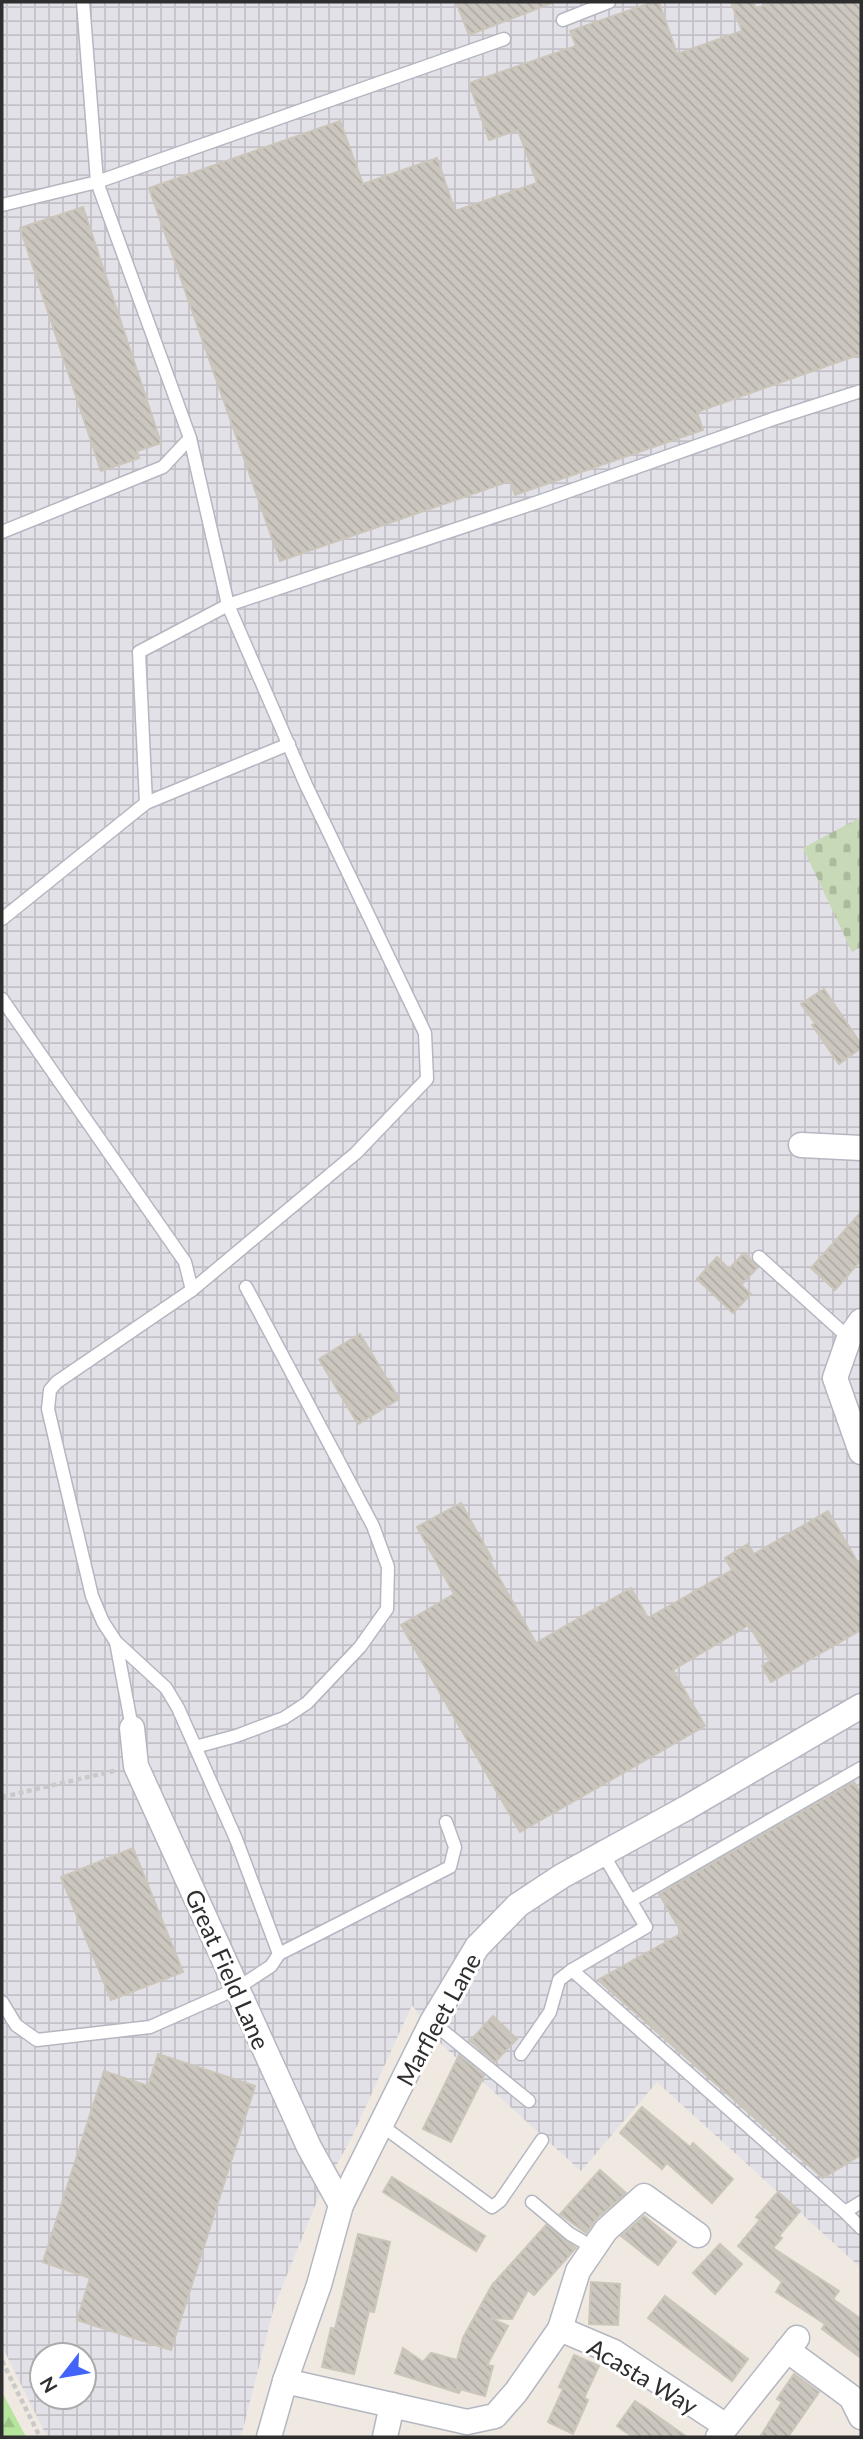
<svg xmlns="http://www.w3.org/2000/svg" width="863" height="2439" font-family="Lato,sans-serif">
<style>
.industrial{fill:url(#industrial-grid);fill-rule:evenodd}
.forest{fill:url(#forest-firs)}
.cemetery{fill:url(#cemetery-stones)}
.building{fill:url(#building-back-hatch);stroke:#cbc5ba;stroke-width:2}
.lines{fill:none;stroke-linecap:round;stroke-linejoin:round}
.service-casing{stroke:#b4b7c1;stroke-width:15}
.minor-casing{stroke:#b4b7c1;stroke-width:27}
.path{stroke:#c9c9c9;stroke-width:4.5;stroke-dasharray:5 3.5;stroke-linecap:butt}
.service{stroke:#fff;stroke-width:12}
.minor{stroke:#fff;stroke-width:24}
.labels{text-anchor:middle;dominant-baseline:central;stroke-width:6;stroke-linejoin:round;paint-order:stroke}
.street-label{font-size:24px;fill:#2e2e2e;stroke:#fff}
</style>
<defs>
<pattern id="industrial-grid" width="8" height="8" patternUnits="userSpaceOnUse" patternTransform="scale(1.75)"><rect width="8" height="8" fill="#e3e1e8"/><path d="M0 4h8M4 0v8" fill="none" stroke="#c3c1c7"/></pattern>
<pattern id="forest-firs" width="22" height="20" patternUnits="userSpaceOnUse" patternTransform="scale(1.75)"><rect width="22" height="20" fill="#b6e59e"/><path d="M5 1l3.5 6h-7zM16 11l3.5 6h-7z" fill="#9dc588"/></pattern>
<pattern id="cemetery-stones" width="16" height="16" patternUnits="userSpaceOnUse" patternTransform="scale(1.75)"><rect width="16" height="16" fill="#c8d9b8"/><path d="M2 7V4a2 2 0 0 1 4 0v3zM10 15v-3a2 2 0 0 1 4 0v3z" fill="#acbb9e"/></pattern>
<pattern id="building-back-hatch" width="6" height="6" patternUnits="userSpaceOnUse" patternTransform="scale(1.75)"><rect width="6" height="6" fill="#cbc7bf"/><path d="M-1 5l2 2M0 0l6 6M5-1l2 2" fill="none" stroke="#afaba4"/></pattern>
</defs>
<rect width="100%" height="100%" fill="#efe9e1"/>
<!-- industrial -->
<path class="industrial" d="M2,2H861V2268L657,2082L581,2171L439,2042L412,2005L351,2139L319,2196L274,2307L241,2437H47L2,2346ZM42,2355H84V2397H42Z"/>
<!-- forest -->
<polygon class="forest" points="2,2392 26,2437 2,2437"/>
<!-- cemetery -->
<polygon class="cemetery" points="861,817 861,947 852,952 803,848"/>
<!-- building -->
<g class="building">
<polygon points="456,2 552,2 552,3 469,35"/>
<polygon points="653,2 659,2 677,54 742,31 731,2 753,2 756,8 774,2 861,2 861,354 697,412 703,430 515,495 510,481 280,561 149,188 340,121 363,184 437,158 455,211 537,183 518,130 489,140 469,83 576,46 570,31"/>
<polygon points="83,207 161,443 137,451 139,458 101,471 20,228"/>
<polygon points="824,989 861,1044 861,1048 839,1064 812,1025 815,1023 801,1004"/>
<polygon points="861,1212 861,1260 835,1290 811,1268"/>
<polygon points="744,1253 758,1267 741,1285 751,1294 733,1313 697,1279 717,1257 729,1269"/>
<polygon points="360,1334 399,1399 358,1424 319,1359"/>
<polygon points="461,1503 492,1559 489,1560 536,1643 631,1588 648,1618 732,1570 725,1558 748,1544 754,1554 828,1511 861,1568 861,1630 771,1682 762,1666 770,1661 749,1625 673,1670 705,1726 520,1832 401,1625 454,1594 417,1527"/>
<polygon points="854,1782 861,1794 861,2155 823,2178 598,1980 682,1933 659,1894"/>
<polygon points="133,1848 183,1972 111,2000 61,1877"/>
<polygon points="493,2016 517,2039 495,2062 470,2041"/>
<polygon points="158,2054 255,2086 171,2350 77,2320 90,2278 43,2262 104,2071 148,2086"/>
<polygon points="459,2055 484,2076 451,2142 423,2129"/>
<polygon points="642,2107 690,2147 693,2143 733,2179 712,2203 667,2163 662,2169 620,2133"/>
<polygon points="600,2170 626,2193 596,2219 586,2233 560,2214"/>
<polygon points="392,2177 485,2236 476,2251 383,2192"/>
<polygon points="778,2192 800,2211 779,2236 782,2238 773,2248 839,2291 833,2299 861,2319 861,2358 822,2329 825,2324 776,2292 782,2282 738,2246 760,2220 756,2217"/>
<polygon points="644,2216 676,2242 658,2265 621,2236"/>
<polygon points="546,2225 576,2248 534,2295 528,2290 512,2319 490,2318 508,2326 487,2365 493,2366 485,2396 456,2388 460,2391 459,2393 395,2373 403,2348 423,2362 431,2353 457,2360 463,2338 492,2285"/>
<polygon points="358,2234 390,2242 374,2312 369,2311 354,2374 322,2367 331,2328 335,2329"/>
<polygon points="720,2244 742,2264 715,2294 693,2273"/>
<polygon points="591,2282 620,2284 618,2325 589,2324"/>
<polygon points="665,2296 748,2359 732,2381 648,2318"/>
<polygon points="574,2355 599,2366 584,2398 588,2400 573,2434 548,2422 563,2389 559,2387"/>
<polygon points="794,2374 819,2392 788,2437 760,2437 782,2402 777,2399"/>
<polygon points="635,2401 650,2411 687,2437 633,2437 617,2426"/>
</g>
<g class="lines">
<!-- service casing -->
<g class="service-casing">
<g id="service">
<polyline points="563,20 609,2"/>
<polyline points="2,205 97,182 504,39"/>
<polyline points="2,532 163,467 190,438 97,182 83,2"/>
<polyline points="146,803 139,652 228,605 541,501 773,419 861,391"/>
<polyline points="2,919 146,803 289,744"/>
<polyline points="2,999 185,1262 192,1290"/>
<polyline points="759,1257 849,1338"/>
<polyline points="116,1642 132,1728"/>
<polyline points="195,1747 236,1736 284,1718 307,1703 360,1647 387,1609 388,1567 373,1526 246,1287"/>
<polyline points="603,1854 646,1927 572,1970 845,2212 861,2202"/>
<polyline points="630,1901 861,1768"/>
<polyline points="279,1954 450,1867 455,1847 446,1822"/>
<polyline points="2,2002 16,2025 37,2040 150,2027 236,1989 271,1966 279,1954 236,1839 178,1708 166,1688 116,1642 103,1622 92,1596 48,1409 50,1390 57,1382 192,1290 356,1153 427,1079 425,1033 306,785 228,605 190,438"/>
<polyline points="432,2022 529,2101"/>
<polyline points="521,2054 550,2012 559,1980 572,1970"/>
<polyline points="381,2125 492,2207 500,2201 542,2140"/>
<polyline points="532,2202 570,2234 594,2248"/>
<polyline points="845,2212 861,2228"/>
</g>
</g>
<!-- minor casing -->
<g class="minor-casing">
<g id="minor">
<polyline points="801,1145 861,1148"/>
<polyline points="861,1321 849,1338 835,1378 861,1452"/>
<polyline points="132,1728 136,1766 309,2147 341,2205"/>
<polyline points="560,2329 578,2271 606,2230 644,2196 698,2235"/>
<polyline points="787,2350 851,2397 861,2417"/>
<polyline points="285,2381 467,2422 495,2416 516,2392 560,2329 614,2352 726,2426"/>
<polyline points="269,2437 285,2381 319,2285 341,2205 432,2022 477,1947 518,1905 562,1876 688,1807 861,1706"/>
<polyline points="385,2437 392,2405"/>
<polyline points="718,2437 797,2338"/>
</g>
</g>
<!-- path -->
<g class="path">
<polyline points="2,1797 114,1771"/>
<polyline points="2,2361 40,2437"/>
</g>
<!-- service -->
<use href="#service" class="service"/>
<!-- minor -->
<use href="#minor" class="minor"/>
</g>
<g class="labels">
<!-- street labels -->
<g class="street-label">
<text transform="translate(228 1969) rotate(66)">Great Field Lane</text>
<text transform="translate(438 2019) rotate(-61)">Marfleet Lane</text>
<text transform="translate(643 2376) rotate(31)">Acasta Way</text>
</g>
</g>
<!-- border -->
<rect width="863" height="2439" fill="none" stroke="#2e2e2e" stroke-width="7"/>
<!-- north arrow -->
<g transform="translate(63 2376) rotate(239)"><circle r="33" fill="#ffffff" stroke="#ababab" stroke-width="2"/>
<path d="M0-5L12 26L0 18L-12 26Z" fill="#4264fb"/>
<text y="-10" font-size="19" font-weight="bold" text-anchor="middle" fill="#2e2e2e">N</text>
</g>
</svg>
